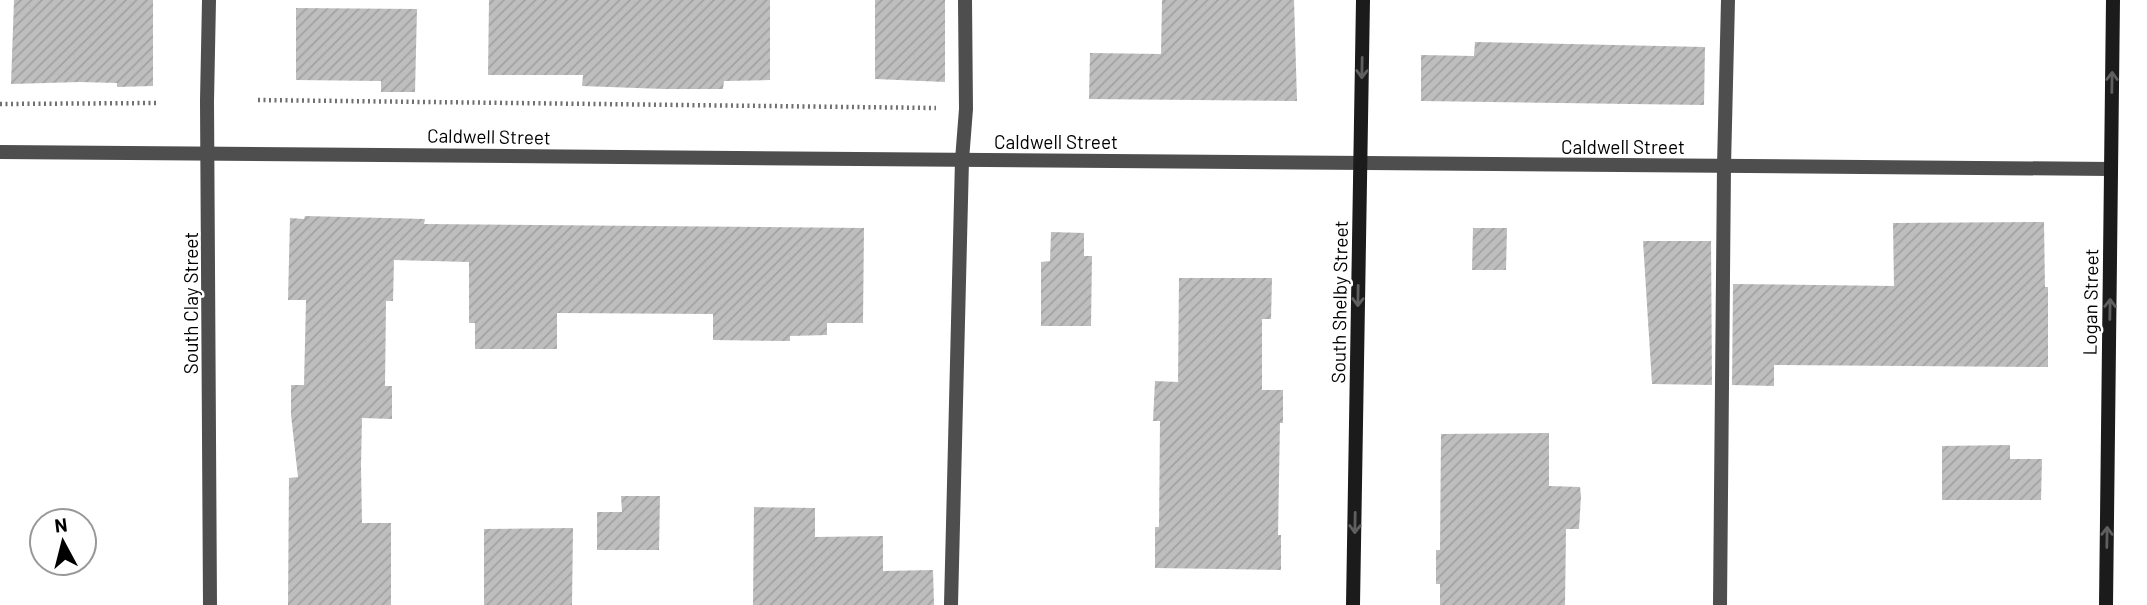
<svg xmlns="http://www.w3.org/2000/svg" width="2147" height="605" font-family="Barlow,sans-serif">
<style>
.building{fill:url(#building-hatch)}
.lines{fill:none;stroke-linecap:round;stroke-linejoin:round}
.path{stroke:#707070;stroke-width:4.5;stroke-dasharray:2 3.5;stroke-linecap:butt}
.service{stroke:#4e4e4e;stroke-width:14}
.minor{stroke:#4e4e4e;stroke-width:14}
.secondary{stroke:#1b1b1b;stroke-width:14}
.oneway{stroke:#5f5f5f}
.labels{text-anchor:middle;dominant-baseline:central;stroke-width:5;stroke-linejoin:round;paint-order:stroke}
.street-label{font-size:19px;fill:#000;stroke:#fff}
</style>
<defs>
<pattern id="building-hatch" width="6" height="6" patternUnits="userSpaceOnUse" patternTransform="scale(1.75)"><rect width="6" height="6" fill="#bebebe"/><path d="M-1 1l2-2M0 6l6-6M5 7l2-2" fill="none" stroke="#a2a2a2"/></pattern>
</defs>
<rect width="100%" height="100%" fill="#fff"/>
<!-- building -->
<g class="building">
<polygon points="14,0 153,0 153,86 117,87 117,83 80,82 11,84"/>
<polygon points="489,0 770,0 770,80 724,81 723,89 664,89 582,86 583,75 488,75"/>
<polygon points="875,0 945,0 945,82 875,79"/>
<polygon points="1162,0 1294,0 1297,101 1089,99 1090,53 1161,54"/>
<polygon points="296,8 417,9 415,92 381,92 381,81 296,80"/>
<polygon points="1475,42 1705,47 1704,105 1421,101 1421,55 1474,56"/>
<polygon points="305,216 425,219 424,224 864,228 863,323 827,323 827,335 790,336 790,341 713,340 713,314 557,313 557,349 475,349 475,323 469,323 469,262 394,260 393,301 386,301 385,386 392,386 392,419 362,418 361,466 362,523 391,523 391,605 288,605 289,478 298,477 291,415 291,385 304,385 306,300 288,300 290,218 304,219"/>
<polygon points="2044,222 2045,287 2048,287 2048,367 1774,365 1774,386 1732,385 1733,284 1894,286 1893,223"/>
<polygon points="1473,228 1507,228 1506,270 1472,270"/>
<polygon points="1051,232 1084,233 1084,256 1092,256 1091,326 1041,326 1041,262 1050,261"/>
<polygon points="1643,241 1711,241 1712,385 1652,384"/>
<polygon points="1179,278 1272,278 1271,319 1262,319 1262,390 1283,390 1283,423 1280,423 1278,535 1281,535 1281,570 1155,568 1155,527 1159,527 1160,421 1153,421 1155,381 1178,382"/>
<polygon points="1549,433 1549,486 1580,487 1581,496 1579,529 1566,529 1565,605 1440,605 1440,584 1436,584 1436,550 1440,550 1441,434"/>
<polygon points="2010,445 2010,459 2042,459 2041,500 1942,500 1942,446"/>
<polygon points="621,496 660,496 659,550 597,550 597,512 622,512"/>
<polygon points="754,507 815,508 815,537 883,536 883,571 933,570 934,605 753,605"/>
<polygon points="573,528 572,605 484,605 484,529"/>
</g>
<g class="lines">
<!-- path -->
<g class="path">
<polyline points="258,100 936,108"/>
<polyline points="0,104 156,103"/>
</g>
<!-- service -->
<g class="service">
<polyline points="951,605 962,160 966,109 965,0"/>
<polyline points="1720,605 1724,166 1728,0"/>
</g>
<!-- minor -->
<g class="minor">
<polyline points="209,0 207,101 210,605"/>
<polyline points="0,152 2111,169"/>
</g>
<!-- secondary -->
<g class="secondary">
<polyline points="1353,605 1363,0"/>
<polyline points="2106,605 2113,0"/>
</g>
</g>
<!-- one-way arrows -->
<defs><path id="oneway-shaft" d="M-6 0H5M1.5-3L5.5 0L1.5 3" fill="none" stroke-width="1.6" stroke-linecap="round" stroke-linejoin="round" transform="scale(1.75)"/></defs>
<g class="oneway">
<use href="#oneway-shaft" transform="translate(1362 68) rotate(91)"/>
<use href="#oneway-shaft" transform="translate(2112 82) rotate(-89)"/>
<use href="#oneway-shaft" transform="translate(1358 296) rotate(91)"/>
<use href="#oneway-shaft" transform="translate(2110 309) rotate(-89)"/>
<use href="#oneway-shaft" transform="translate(1355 523) rotate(91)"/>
<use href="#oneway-shaft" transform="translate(2107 537) rotate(-89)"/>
</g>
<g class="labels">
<!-- street labels -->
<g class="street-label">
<text transform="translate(489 136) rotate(1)">Caldwell Street</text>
<text x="1056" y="141">Caldwell Street</text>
<text x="1623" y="146">Caldwell Street</text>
<text transform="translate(1339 302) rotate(-89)">South Shelby Street</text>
<text transform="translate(2090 302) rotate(-89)">Logan Street</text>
<text transform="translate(190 303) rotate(-90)">South Clay Street</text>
</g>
</g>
<!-- north arrow -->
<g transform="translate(63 542) rotate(353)"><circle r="33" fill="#ffffff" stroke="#999999" stroke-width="2"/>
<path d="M0-5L12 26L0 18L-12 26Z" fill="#000000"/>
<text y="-10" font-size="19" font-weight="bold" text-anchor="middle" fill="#000000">N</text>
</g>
</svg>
